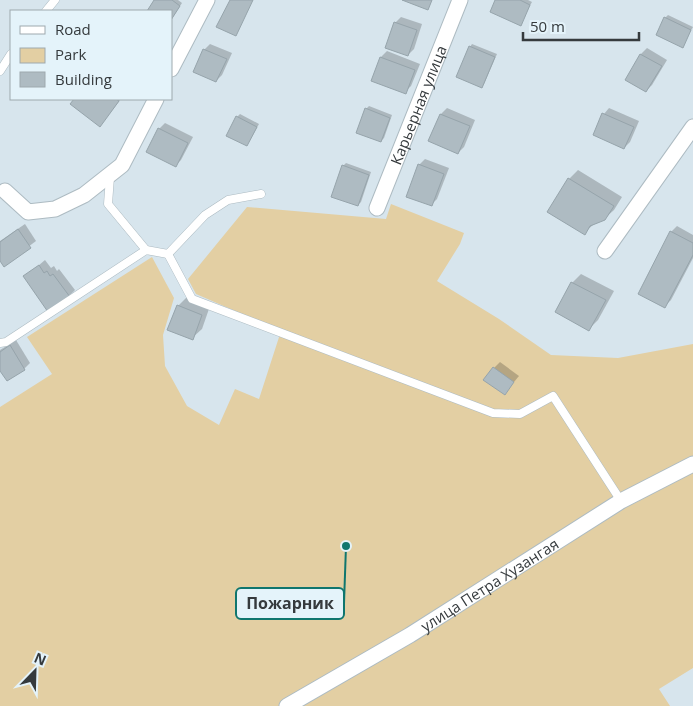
<svg xmlns="http://www.w3.org/2000/svg" width="693" height="706" font-family="'Open Sans',sans-serif">
<style>
.green{fill:#e3cfa3}
.shadow{fill:#0003}
.building{fill:#aebbc2;stroke:#96a4ab}
.lines{fill:none;stroke-linecap:round;stroke-linejoin:round}
.service-casing{stroke:#adbbc2;stroke-width:9}
.minor-casing{stroke:#adbbc2;stroke-width:17}
.service{stroke:#fff;stroke-width:8}
.minor{stroke:#fff;stroke-width:15}
.labels{text-anchor:middle;dominant-baseline:central;stroke-width:4.5;stroke-linejoin:round;paint-order:stroke}
.street-label{font-size:15px;fill:#353a3d;stroke:#e4f3fa}
.leader{fill:none;stroke:#0f766e;stroke-width:2}
.callout-dot{fill:#0f766e;stroke:#e4f3fa;stroke-width:2}
.callout{fill:#e4f3fa;stroke:#0f766e;stroke-width:2}
.callout-label{font-size:16px;text-anchor:middle;font-weight:bold;fill:#353a3d}
</style>
<rect width="100%" height="100%" fill="#d7e5ed"/>
<!-- green -->
<polygon class="green" points="391,204 464,233 460,244 437,281 499,319 551,355 618,358 693,344 693,668 659,689 670,706 0,706 0,407 52,374 27,337 152,257 174,298 163,335 165,366 187,406 219,425 235,389 259,399 281,331 196,294 188,279 247,207 386,219"/>
<!-- shadow -->
<g class="shadow">
<polygon points="155,0 178,0 182,3 171,20 171,11 148,11"/>
<polygon points="497,0 528,0 532,2 520,24"/>
<polygon points="668,15 693,27 682,46 665,18"/>
<polygon points="401,17 422,24 414,49 408,55 395,23"/>
<polygon points="210,44 232,53 222,75 216,81 204,50"/>
<polygon points="472,44 497,54 484,84 481,87 470,47"/>
<polygon points="647,48 667,60 652,85 646,91 627,79 641,54"/>
<polygon points="387,51 420,64 411,86 405,92 381,57"/>
<polygon points="76,99 121,99 100,125 72,104"/>
<polygon points="369,106 392,115 384,138 381,141 366,109"/>
<polygon points="447,108 475,120 464,147 458,153 430,141 441,114"/>
<polygon points="609,108 639,121 630,142 624,148 604,114"/>
<polygon points="240,114 259,124 247,145 237,117"/>
<polygon points="165,123 193,137 181,160 175,166 159,129"/>
<polygon points="425,159 449,168 437,199 431,205 419,165"/>
<polygon points="346,163 371,172 361,202 358,205 343,166"/>
<polygon points="578,170 622,197 614,210 604,219 594,224 584,233 569,179"/>
<polygon points="25,224 36,241 4,265 0,259 0,241"/>
<polygon points="677,226 693,235 693,258 671,300 665,306 671,232"/>
<polygon points="45,260 51,268 54,266 57,271 59,269 75,290 69,296 25,277"/>
<polygon points="581,274 614,291 598,320 589,329 572,283"/>
<polygon points="187,297 210,306 202,329 192,338 178,306"/>
<polygon points="16,340 30,363 24,369 7,379 0,368 0,350"/>
<polygon points="500,362 519,376 504,394 494,368"/>
</g>
<!-- building -->
<g class="building">
<polygon points="154,0 172,0 180,6 171,20 171,11 147,11"/>
<polygon points="230,0 253,0 236,36 216,27"/>
<polygon points="402,0 432,0 428,10"/>
<polygon points="495,0 520,0 530,5 521,26 490,12"/>
<polygon points="664,17 691,30 683,48 656,35"/>
<polygon points="394,22 417,30 408,56 385,48"/>
<polygon points="469,46 495,57 482,88 456,77"/>
<polygon points="203,49 227,59 216,82 193,72"/>
<polygon points="640,54 662,66 646,92 625,80"/>
<polygon points="380,57 415,70 406,94 371,81"/>
<polygon points="74,99 116,99 119,101 100,127 70,104"/>
<polygon points="365,108 390,118 381,142 356,133"/>
<polygon points="602,113 634,127 624,149 593,135"/>
<polygon points="440,114 470,126 458,154 428,141"/>
<polygon points="236,116 257,127 247,146 226,136"/>
<polygon points="158,128 188,143 176,167 146,152"/>
<polygon points="418,164 444,174 432,206 406,197"/>
<polygon points="342,165 369,175 358,206 331,197"/>
<polygon points="568,178 614,206 605,220 590,226 585,235 547,212"/>
<polygon points="18,229 31,248 4,267 0,261 0,242"/>
<polygon points="670,231 693,243 693,255 665,308 638,294"/>
<polygon points="39,265 44,273 47,271 50,276 53,274 70,297 48,312 23,276"/>
<polygon points="571,282 606,300 589,331 555,312"/>
<polygon points="177,305 202,315 193,340 167,330"/>
<polygon points="10,345 25,370 7,381 0,371 0,352"/>
<polygon points="493,367 514,382 505,395 483,380"/>
</g>
<g class="lines">
<!-- service casing -->
<g class="service-casing">
<g id="service">
<polyline points="46,11 55,0"/>
<polyline points="0,71 11,54"/>
<polyline points="110,177 108,204 146,250"/>
<polyline points="168,254 192,299 493,413 520,414 553,396 621,501"/>
<polyline points="0,343 6,342 146,250 168,254 205,215 228,200 261,194"/>
</g>
</g>
<!-- minor casing -->
<g class="minor-casing">
<g id="minor">
<polyline points="171,69 207,0"/>
<polyline points="5,191 28,212 55,209 84,195 122,165 156,99"/>
<path id="s1" d="M377,208L460,0"/>
<polyline points="605,251 693,127"/>
<path id="s2" d="M287,706L410,635L621,501L693,464"/>
</g>
</g>
<!-- service -->
<use href="#service" class="service"/>
<!-- minor -->
<use href="#minor" class="minor"/>
</g>
<g class="labels">
<!-- street labels -->
<g class="street-label">
<text stroke="none"><textPath href="#s1" startOffset="111">Карьерная улица</textPath></text>
<text stroke="none"><textPath href="#s2" startOffset="236">улица Петра Хузангая</textPath></text>
</g>
</g>
<!-- callouts -->
<path class="leader" d="M346 546L344 603"/>
<circle class="callout-dot" cx="346" cy="546" r="5"/>
<rect class="callout" x="236" y="588" width="108" height="31" rx="5"/>
<g class="callout-label">
<text x="290" y="609">Пожарник</text>
</g>
<!-- legend -->
<rect x="10" y="10" width="162" height="90" fill="#e4f3fa" stroke="#9ea9ae"/>
<rect x="20" y="26" width="25" height="8" fill="#ffffff" stroke="#9ea9ae"/>
<text x="55" y="35" font-size="15" fill="#353a3d">Road</text>
<rect x="20" y="48" width="25" height="15" fill="#e3cfa3" stroke="#9ea9ae"/>
<text x="55" y="60" font-size="15" fill="#353a3d">Park</text>
<rect x="20" y="72" width="25" height="15" fill="#aebbc2" stroke="#9ea9ae"/>
<text x="55" y="85" font-size="15" fill="#353a3d">Building</text>
<!-- north arrow -->
<g transform="translate(35 671) rotate(23)" stroke="#e4f3fa" stroke-width="4" paint-order="stroke">
<path d="M0-4L9 19L0 12L-9 19Z" fill="#353a3d"/>
<text y="-8" font-size="14" font-weight="bold" text-anchor="middle" fill="#353a3d">N</text>
</g>
<!-- scale -->
<path d="M523 32v8h116v-8" fill="none" stroke="#353a3d" stroke-width="2.5"/>
<text x="530" y="32" font-size="15" fill="#353a3d" stroke="#e4f3fa" stroke-width="4" paint-order="stroke">50 m</text>
</svg>
